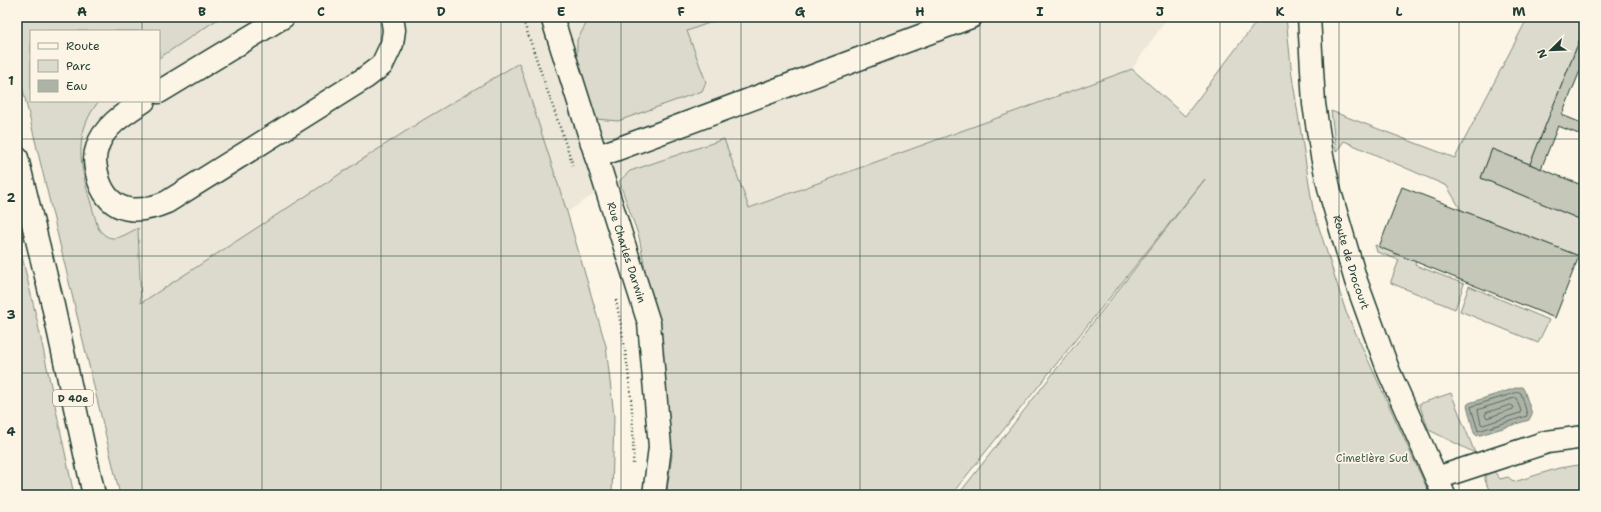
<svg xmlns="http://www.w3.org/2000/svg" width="1601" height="512" font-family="'Shantell Sans',sans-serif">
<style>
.built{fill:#ece7d8}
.green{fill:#dcdacc;stroke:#7e8c80}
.water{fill:#aeb3a7;stroke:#758479}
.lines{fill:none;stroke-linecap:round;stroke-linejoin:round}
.shore{stroke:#586c62;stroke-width:1}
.building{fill:#c5c7b9;stroke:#1f3d34}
.minor-casing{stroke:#1f3d34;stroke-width:25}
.major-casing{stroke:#1f3d34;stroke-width:25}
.path{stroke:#1f3d34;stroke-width:2.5;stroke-dasharray:1 3;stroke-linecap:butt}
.minor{stroke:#fcf5e5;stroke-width:22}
.major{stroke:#fcf5e5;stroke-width:22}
.grid{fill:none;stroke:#1f3d34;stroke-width:1;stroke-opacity:0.55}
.labels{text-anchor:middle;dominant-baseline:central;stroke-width:3.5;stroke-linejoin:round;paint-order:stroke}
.shield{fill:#fcf5e5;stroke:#617469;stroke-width:1}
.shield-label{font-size:10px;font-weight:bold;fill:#1f3d34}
.street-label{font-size:11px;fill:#1f3d34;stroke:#fcf5e5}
.park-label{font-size:11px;fill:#455c52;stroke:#fcf5e5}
.neatline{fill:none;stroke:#1f3d34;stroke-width:1.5}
.grid-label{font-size:13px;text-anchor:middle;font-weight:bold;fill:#1f3d34}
</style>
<rect width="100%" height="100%" fill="#fcf5e5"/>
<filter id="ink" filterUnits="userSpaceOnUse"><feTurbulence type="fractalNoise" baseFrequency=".025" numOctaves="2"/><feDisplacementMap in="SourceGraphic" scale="8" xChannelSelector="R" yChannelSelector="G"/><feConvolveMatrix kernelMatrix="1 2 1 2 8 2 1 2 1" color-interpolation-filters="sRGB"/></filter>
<g filter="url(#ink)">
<!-- built -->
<polygon class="built" points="28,17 1168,17 1132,69 748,208 724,139 630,171 567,212 519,64 102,344 47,101 159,101 159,31"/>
<!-- green -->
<g class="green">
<path d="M17,17H221L159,58V31H31V101H99C66,142 86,183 98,228C111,246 122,236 138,228L141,303L423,120L519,63L567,212L606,346L614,416L612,495H120L17,65Z"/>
<polygon points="590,17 725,17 687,31 706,82 702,91 618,121 596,119 577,65 577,40"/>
<polygon points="1260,17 1286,17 1292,76 1313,209 1346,312 1430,495 958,495 1205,179 951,495 666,495 672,456 665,373 639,237 619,181 630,171 724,139 749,208 1132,69 1185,116"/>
<polygon points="1528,17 1584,17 1584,29 1530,164 1492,149 1481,178 1584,221 1584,245 1579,256 1461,210 1447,186 1344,141 1336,152 1331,111 1455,158"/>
<polygon points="17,235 37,320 74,495 17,495"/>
<polygon points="1375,245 1416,261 1415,265 1464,284 1455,309 1391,283 1391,281 1399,260 1377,252"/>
<polygon points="1469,286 1549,320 1538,343 1460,311"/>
<polygon points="1451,393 1475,453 1429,430 1419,404"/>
<polygon points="1584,464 1584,495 1491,495 1485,480 1485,473 1493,470 1500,479 1508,477 1514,482 1559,468"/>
</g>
<!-- water -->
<polygon class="water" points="1519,387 1522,387 1524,390 1532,414 1529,420 1477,436 1474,433 1467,405 1469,403"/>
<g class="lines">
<!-- shore -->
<g class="shore">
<polygon points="1519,392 1521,393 1527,414 1527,416 1478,431 1471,407"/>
<polygon points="1516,398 1521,411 1520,413 1483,425 1481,424 1478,410"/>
<polygon points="1511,405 1514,407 1513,409 1487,418 1485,416 1486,413"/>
</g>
</g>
<!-- building -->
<g class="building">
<polygon points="1584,29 1584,61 1562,115 1584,124 1584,136 1558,126 1541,169 1530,164"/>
<polygon points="1492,149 1584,186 1584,221 1481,178"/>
<polygon points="1402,187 1579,256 1555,318 1379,247"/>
</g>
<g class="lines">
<!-- minor casing -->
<g class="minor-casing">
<g id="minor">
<path id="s1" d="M552,17L649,323L660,447L654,495"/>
<path id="s2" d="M1309,17L1314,104L1322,156L1330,192L1356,281L1389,372L1444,495"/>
<polyline points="159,92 283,17"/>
<path d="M144,101C127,112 103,126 97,148C93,159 96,170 99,181C111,215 139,214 167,202L365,78L382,65L392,44L394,30L392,17"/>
<polyline points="596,157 971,17"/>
<polyline points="1437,478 1547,442 1584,437"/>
</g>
</g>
<!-- major casing -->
<g class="major-casing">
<polyline id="major" points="17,158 52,301 94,495"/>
</g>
<!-- path -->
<g class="path">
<polyline points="522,17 574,168"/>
<path d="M616,300C627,354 635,410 633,466"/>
</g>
<!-- minor -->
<use href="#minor" class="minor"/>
<!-- major -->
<use href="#major" class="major"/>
</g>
</g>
<!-- grid -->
<path class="grid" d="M142,17V31M262,17V495M381,17V495M501,17V495M621,17V495M741,17V495M860,17V495M980,17V495M1100,17V495M1220,17V495M1339,17V495M1459,17V495M142,101V495M17,139H1584M17,256H1584M17,373H1584"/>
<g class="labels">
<!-- shield labels -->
<rect class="shield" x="53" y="390" width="40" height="16" rx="3"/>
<g class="shield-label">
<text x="73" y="398">D 40e</text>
</g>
<!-- street labels -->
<g class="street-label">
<text stroke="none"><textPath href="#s1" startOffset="247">Rue Charles Darwin</textPath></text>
<text stroke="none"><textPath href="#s2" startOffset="250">Route de Drocourt</textPath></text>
</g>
<!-- park labels -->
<g class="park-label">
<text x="1372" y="458">Cimetière Sud</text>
</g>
</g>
<!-- margin -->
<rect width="1601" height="512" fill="none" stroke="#fcf5e5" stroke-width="44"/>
<!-- legend -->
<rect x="30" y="30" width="130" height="72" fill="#fcf5e5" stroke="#a4ab9e"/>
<rect x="38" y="43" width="20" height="6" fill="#fcf5e5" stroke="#a4ab9e"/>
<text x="66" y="50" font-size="12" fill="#1f3d34">Route</text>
<rect x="38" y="60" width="20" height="12" fill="#dcdacc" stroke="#a4ab9e"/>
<text x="66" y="70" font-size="12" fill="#1f3d34">Parc</text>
<rect x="38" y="80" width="20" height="12" fill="#aeb3a7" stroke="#a4ab9e"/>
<text x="66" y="90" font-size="12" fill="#1f3d34">Eau</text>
<!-- north arrow -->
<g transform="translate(1551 50) rotate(247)" stroke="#fcf5e5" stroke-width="3" paint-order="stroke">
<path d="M0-3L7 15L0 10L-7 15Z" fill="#1f3d34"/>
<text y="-6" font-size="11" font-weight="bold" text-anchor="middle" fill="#1f3d34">N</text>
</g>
<rect x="22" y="22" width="1557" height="468" class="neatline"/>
<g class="grid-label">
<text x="82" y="16">A</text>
<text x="202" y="16">B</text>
<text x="321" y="16">C</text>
<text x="441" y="16">D</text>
<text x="561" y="16">E</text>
<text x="681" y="16">F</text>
<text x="800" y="16">G</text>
<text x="920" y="16">H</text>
<text x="1040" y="16">I</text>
<text x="1160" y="16">J</text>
<text x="1280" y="16">K</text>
<text x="1399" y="16">L</text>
<text x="1519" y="16">M</text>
<text x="11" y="85">1</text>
<text x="11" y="202">2</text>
<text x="11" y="319">3</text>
<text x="11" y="436">4</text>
</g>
</svg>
